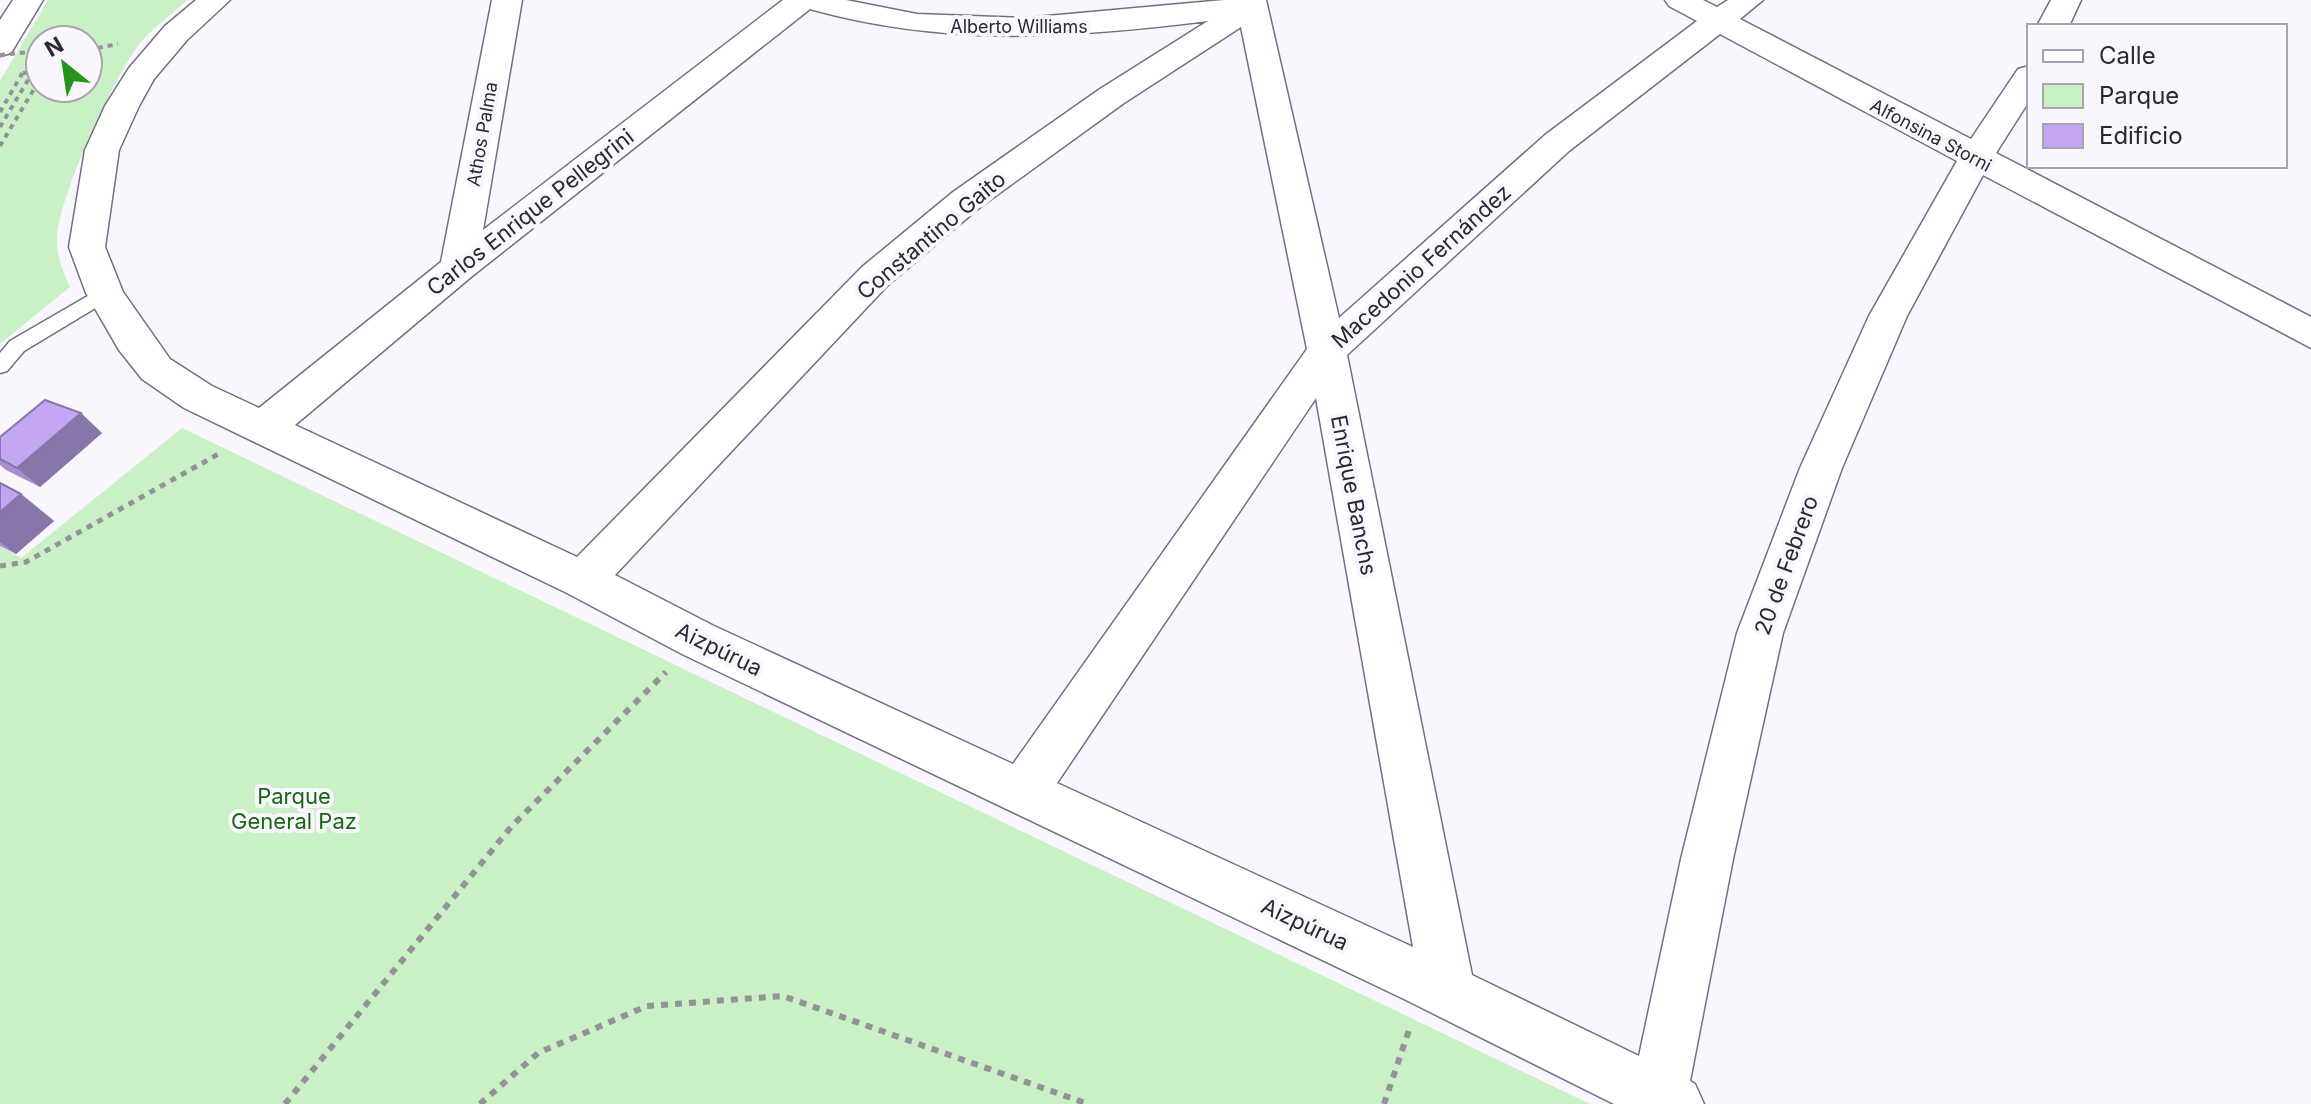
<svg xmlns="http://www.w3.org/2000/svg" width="2311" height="1104" font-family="Inter,sans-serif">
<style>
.green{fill:#caf1c5;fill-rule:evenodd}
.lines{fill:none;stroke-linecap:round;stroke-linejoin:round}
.service-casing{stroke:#756d85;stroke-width:3}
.minor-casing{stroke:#756d85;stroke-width:3}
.tertiary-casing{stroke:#756d85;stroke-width:3}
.path-far2{stroke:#949199;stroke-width:4;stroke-dasharray:5 5;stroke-linecap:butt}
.path-far1{stroke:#949199;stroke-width:5;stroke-dasharray:6 6;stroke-linecap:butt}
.path{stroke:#949199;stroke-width:6;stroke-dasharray:7 7;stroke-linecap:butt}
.service{fill:#fff;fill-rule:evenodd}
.minor{fill:#fff;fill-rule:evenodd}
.tertiary{fill:#fff;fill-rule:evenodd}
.path-bridge{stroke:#949199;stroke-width:4;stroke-dasharray:5 5;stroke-linecap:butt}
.wall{fill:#a890d0}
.shaded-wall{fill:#8875a9}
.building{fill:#c3a7f2;stroke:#8875a9;stroke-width:2}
.labels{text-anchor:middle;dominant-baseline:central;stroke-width:8;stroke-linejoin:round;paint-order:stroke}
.far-street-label{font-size:18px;fill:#2c2832;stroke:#f9f7fd}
.street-label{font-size:22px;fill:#2c2832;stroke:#f9f7fd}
.park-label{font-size:22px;fill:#196712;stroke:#f9f7fd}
</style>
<rect width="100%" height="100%" fill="#f9f7fd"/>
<!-- green -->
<g class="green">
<path d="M48,0H187C172,14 154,27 141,42C115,74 57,199 57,240C57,257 63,272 70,287L0,344V81ZM88,40V88H40V40Z"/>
<polygon points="182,428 1590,1104 0,1104 0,546 21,558"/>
</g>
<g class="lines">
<!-- service casing -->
<g class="service-casing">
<polygon id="service" points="105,286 112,288 114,293 112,298 24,351 7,371 0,373 0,353 10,341"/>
</g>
<!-- minor casing -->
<g class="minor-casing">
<g id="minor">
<path d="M196,0H230L187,40L154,79L139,106L119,150L105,247L123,292L170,359L212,386L259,408L441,262L492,0H522L483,230L783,0H846L917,14L1025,18L1224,0H1266L1339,318L1545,135L1697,21L1669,6L1665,0H1703L1717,7L1728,0H1763L1740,19L1971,139L2018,69L2029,66V101L1996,153L2311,317V348L1983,175L1907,316L1842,468L1783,633L1733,859L1690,1081L1695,1084L1704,1104H1614L1406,1000L682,654L567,593L184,408L142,379L119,350L86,293L69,247L85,150L105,106L129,68L165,26ZM810,9C946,47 1070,38 1208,21L1100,89L953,192L862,267L577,557L295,425L471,277ZM1241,27L1307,349L1013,764L714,626L615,575L888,285L979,208L1124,103ZM1720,34L1957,161L1869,316L1800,468L1737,633L1681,859L1639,1056L1472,975L1347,355L1569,151ZM1316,398L1413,947L1057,783Z"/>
<polygon points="2051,0 2081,0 2069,26 2037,26"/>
</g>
</g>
<!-- tertiary casing -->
<g class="tertiary-casing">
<polygon id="tertiary" points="13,0 43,0 11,53 0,56 0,20"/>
</g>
<!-- path-far2 -->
<g class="path-far2">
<polyline points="88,50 118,44"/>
<polyline points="23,73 40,71"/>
<polyline points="0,112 23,72"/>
<polyline points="0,146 40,79"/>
</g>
<!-- path-far1 -->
<polyline class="path-far1" points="0,566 26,562 222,452"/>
<!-- path -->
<g class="path">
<polyline points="285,1104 511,827 666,672"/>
<polyline points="480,1104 538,1053 647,1006 783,996 1088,1104"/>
<polyline points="1384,1104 1410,1027"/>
</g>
<!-- service -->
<use href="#service" class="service"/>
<!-- minor -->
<use href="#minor" class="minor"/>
<!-- tertiary -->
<use href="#tertiary" class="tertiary"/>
<!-- path-bridge -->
<g class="path-bridge">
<polyline points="0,55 40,51"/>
<polyline points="0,127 40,60"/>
</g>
</g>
<!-- wall -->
<g class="wall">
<polygon points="102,433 40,487 6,470 0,465 0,437"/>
<polygon points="0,483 21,494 54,521 16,554 0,546"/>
</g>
<!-- shaded-wall -->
<g class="shaded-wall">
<polygon points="81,413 102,433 40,487 17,468"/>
<polygon points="21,494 54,521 16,554 0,542 0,512"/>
</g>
<!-- building -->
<g class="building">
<polygon points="45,400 81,413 17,468 0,459 0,437"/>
<polygon points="0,483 21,494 0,512"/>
</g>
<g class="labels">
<!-- far-street labels -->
<g class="far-street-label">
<text x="1019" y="26">Alberto Williams</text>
<text transform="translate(482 134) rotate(-80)">Athos Palma</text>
<text transform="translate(1931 135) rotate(28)">Alfonsina Storni</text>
</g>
<!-- street labels -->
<g class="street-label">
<text transform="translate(530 212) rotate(-38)">Carlos Enrique Pellegrini</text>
<text transform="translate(931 235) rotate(-40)">Constantino Gaito</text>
<text transform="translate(1421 266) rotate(-42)">Macedonio Fernández</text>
<text transform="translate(1354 495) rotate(79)">Enrique Banchs</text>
<text transform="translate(1786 565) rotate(-70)">20 de Febrero</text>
<text transform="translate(719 649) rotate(26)">Aizpúrua</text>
<text transform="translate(1305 924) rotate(25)">Aizpúrua</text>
</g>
<!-- park labels -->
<g class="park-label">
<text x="294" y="796">Parque<tspan x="294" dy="25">General Paz</tspan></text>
</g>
</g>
<!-- legend -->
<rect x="2027" y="24" width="260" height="144" fill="#f9f7fd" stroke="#a7a4ac" stroke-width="2"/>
<rect x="2043" y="50" width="40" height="12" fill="#ffffff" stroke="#a7a4ac" stroke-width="2"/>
<text x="2099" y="64" font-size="24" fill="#2c2832">Calle</text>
<rect x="2043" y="84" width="40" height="24" fill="#caf1c5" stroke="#a7a4ac" stroke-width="2"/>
<text x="2099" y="104" font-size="24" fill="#2c2832">Parque</text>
<rect x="2043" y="124" width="40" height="24" fill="#c3a7f2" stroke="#a7a4ac" stroke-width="2"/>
<text x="2099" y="144" font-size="24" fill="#2c2832">Edificio</text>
<!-- north arrow -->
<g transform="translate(64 64) rotate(330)"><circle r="38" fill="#f9f7fd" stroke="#a7a4ac" stroke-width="2"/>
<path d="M0-6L14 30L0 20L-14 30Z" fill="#28941e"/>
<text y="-12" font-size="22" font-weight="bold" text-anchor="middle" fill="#2c2832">N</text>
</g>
</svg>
